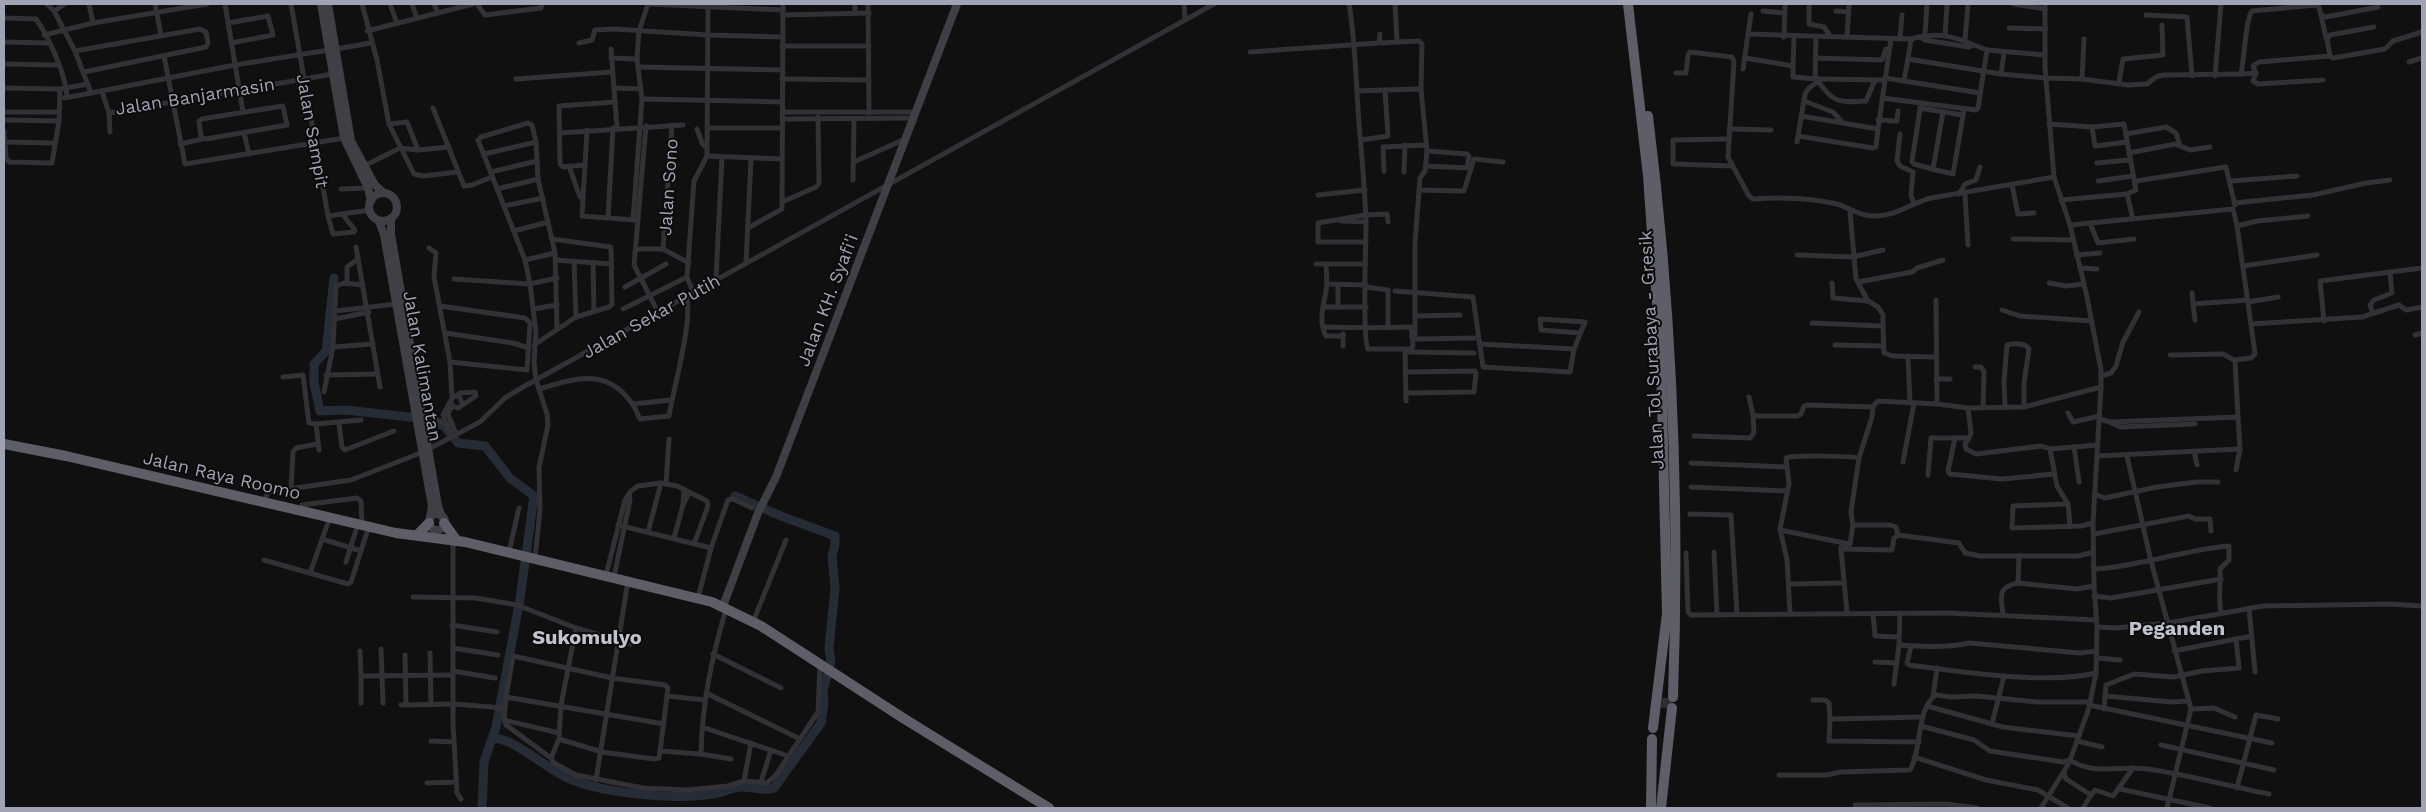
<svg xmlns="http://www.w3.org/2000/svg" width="2426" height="812" font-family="'Work Sans',sans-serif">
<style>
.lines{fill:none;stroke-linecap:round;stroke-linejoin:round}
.river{stroke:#262c35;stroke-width:9}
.highway-tunnel{stroke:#2d2d31;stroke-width:10;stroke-dasharray:10 5;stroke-linecap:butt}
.street{stroke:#313136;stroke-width:5}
.secondary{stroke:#3f3f46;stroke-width:8}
.highway{stroke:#5d5e68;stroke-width:10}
.labels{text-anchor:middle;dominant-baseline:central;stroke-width:4;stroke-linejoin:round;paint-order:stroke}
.street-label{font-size:18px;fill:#a0a3b3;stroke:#0b0b0c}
.quarter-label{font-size:20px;font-weight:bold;fill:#c1c3cf;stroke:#0b0b0c}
</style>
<rect width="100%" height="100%" fill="#101011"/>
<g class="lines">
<!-- river -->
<g class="river">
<polyline points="334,278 326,351 314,364 314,383 320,411 346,410 427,419 444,426 458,443 485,446 510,478 534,496 520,599 496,727 484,762 482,808"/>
<path d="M493,738C516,739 546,769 570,779C607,794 675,800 714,794C723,792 731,788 740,787C751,786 763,792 774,788L821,723L824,703L823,690L831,662L829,648L835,588L832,556L835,545V536L781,516L735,496"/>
</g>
<!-- highway-tunnel -->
<polyline class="highway-tunnel" points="1666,708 1667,696"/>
<!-- street -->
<g class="street">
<polyline points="47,4 54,11 75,51 91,93 235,65 329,50"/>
<polyline points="89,4 93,23"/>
<polyline points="155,4 161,35"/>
<polyline points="225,4 243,112"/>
<polyline points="291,4 328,216 370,210"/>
<polyline points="362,4 377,60 389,124 414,174 423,176 458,172"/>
<polyline points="390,4 397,23"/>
<polyline points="412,4 417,18"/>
<polyline points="434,4 438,13"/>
<polyline points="477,4 485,15 541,8 542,4"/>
<polyline points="649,4 783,10"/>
<polyline points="855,4 855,14"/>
<polyline points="868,4 869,113"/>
<polyline points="1184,4 1185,20"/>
<polyline points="1395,4 1397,42 1419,41 1422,44 1421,89 1427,151 1467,154 1469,156 1467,168 1426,166"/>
<polyline points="1809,4 1809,24 1824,27 1830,36"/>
<polyline points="2014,4 2045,9"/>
<polyline points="54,11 65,4"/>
<polyline points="1763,11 1784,13"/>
<polyline points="1836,11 1849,12"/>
<polyline points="783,15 869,13"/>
<polyline points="2146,15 2187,17 2192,76"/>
<polyline points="2321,15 2326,38"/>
<path d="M4,18L36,19C49,37 66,75 67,97"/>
<polyline points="228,23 268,16 273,35 231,43"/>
<polyline points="2374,27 2330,35 2327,39 2330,56 2333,58 2385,49 2393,41 2422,32"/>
<polyline points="2009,28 2046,29"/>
<polyline points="367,31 473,4"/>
<polyline points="1748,34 1911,39 1908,59"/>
<polyline points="1925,34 1927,4"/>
<polyline points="44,35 93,23 207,4"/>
<polyline points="1945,36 1947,4"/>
<polyline points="1784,37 1785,4"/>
<polyline points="1847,37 1849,4"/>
<polyline points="1920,37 1925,40 1969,47 1973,45"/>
<polyline points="1900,39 1902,15"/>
<path d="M1911,39C1944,30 1958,39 1987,50"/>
<polyline points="1965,40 1968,4"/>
<polyline points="4,42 48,43"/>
<polyline points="579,43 592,40 595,30 614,29 708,35 783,37"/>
<polyline points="1381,43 1397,42"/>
<polyline points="782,46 869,46"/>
<polyline points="336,49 371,43"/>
<polyline points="611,49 617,128"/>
<polyline points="75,51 200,29 206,32 208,43 206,47 84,72"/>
<polyline points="1250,52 1379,43 1380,34"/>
<polyline points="164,56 185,164 344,138"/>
<polyline points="611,58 637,59"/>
<polyline points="1745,58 1793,66 1794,37"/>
<polyline points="1815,58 1882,60 1886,49"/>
<polyline points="2409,62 2422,58"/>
<polyline points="4,64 58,65"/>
<polyline points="1793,66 1793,77 1815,79 1816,37"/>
<polyline points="638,67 782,70"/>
<polyline points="1743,69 1751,14"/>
<path d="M1676,73H1686L1688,55L1690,52L1732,57L1734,62L1728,157L1749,196L1753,199C1779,197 1812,198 1837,204C1850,208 1859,216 1873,216C1899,216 1908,204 1931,198L2054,177"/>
<path d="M2256,73L2241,74C2244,61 2246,17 2252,11L2316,5L2319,7L2321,15L2326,17L2378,7"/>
<polyline points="2001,74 2004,53"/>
<polyline points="2215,76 2221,4"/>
<polyline points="1885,78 1980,93"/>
<polyline points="516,79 612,72"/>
<polyline points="782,79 869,80"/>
<polyline points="1815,79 1884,80"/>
<path d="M1817,79C1832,103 1839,103 1866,101L1875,80"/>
<polyline points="2082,79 2084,39"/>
<polyline points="1904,80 1908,59 2001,74 2046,78 2082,79 2128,85 2147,84 2156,77 2163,75 2241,74"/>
<polyline points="2323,80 2258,84 2253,81 2256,73 2253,66 2259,62 2330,56"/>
<polyline points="2119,82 2123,59 2163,55 2162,25"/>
<polyline points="4,88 60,89 88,84"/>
<polyline points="614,88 640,89"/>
<polyline points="102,91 109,113 333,74"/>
<polyline points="1357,91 1385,90"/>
<polyline points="64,98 91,93"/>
<polyline points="1882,98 1976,110 1978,108 1987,50 2045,55"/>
<polyline points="642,99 782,102"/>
<polyline points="1804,101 1833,112 1842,122"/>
<polyline points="1921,103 1912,161 1914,164 1933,169 1943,112"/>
<polygon points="283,106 287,125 206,139 201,137 199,121 202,119"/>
<polyline points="433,108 464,186 472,185 492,177"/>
<polyline points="1920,108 1962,115"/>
<polyline points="4,112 59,112"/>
<polyline points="782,112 915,112"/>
<polyline points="109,113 110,132"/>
<polyline points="782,119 913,118"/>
<polyline points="4,120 59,121"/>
<polyline points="1878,120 1897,121 1898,111"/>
<polyline points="389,124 407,122 418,150"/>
<polyline points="2049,124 2092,127 2095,146 2127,142"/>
<polyline points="646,126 634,265 658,312"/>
<polyline points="708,128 782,128"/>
<polyline points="697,129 702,143 707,149"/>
<polyline points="1729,129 1771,130"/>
<polyline points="1878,129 1891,39"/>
<polyline points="587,130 582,216 635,220"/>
<polyline points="4,131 6,158 9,162 52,163 59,121 60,89"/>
<polyline points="244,133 249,154"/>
<polyline points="560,133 683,125"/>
<polyline points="1900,134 1897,161 1900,166 1913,172 1911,195 1914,204"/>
<polyline points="2126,134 2166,127 2176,133 2180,145"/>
<polyline points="1798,136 1873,148 1876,147 1878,129 1801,116"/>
<polyline points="1729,139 1673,140 1673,164 1732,166"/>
<polyline points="1361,140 1388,136 1385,90 1421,89"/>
<polyline points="4,142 55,143"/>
<polyline points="1797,142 1805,94 1809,88 1819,81"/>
<polyline points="180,144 202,139"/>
<polyline points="1427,151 1425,171 1420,178 1415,243 1415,339 1478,338"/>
<polyline points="2129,153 2175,144 2190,150 2210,147"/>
<polyline points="484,154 536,142"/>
<polyline points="707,156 782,159"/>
<polyline points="854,162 905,139"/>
<polyline points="2097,163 2129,160"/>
<polyline points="584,165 563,167 560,164 559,106 615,102"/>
<polyline points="364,166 400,148 418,150 449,147"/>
<polyline points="569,166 580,197"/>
<polyline points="1932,169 1953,174 1964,110"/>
<polyline points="1384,171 1383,147 1426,145"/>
<polyline points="491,172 537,161"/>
<polyline points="1404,172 1405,145"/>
<polyline points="853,180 854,119"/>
<polyline points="2098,181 2133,176"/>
<polyline points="2136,181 2226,167 2235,205"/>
<polyline points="2230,181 2297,176"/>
<polyline points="2012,185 2018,214 2034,213"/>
<polyline points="341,189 368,188"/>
<polyline points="497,189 538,179"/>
<polyline points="1419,190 1464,191 1474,159 1503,162"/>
<polyline points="1959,194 1965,184 1976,180 1980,167"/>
<polyline points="1965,194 1968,245"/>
<polyline points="2127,194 2133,219"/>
<polyline points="1318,195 1365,190"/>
<polyline points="2061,200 2127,194 2136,190 2124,124 2092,127"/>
<polyline points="782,202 816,187 819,183 818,117"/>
<polyline points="2234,203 2313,195 2366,183 2390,180"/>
<polyline points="504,206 543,198"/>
<polyline points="1850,211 1856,279 1868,301 1878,307 1883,315 1883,326"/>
<polyline points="328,216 333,234 354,232 355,230 342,214"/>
<polyline points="608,218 613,128"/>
<polyline points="633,220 642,99 637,59 639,31 648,4"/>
<polyline points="1341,221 1366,222"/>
<polyline points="2090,223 2098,243 2134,239"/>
<polyline points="2070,225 2233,209 2237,226 2251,324"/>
<polyline points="2237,226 2257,221 2308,216"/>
<polyline points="748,228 782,209 783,4"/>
<polyline points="514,231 548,222"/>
<polyline points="2013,239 2073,240"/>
<polyline points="1366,242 1318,242 1318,223 1365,215 1387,214 1388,222"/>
<polyline points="356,247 380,387"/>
<polyline points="429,248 436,253 434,277 450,362 452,398"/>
<polyline points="636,249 663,249 689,263"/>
<polyline points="663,249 672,125"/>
<polyline points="1797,255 1853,257 1883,250"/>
<polyline points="2076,255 2100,253"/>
<polyline points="525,260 555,253"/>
<polyline points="556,260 611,264"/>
<polyline points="574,261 576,317"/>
<polyline points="593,263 594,311"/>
<polyline points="746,263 751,159"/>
<polyline points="1316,264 1326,264 1327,284 1366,285"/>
<polyline points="1326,264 1366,264"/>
<polyline points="2243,266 2317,255"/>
<polyline points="2080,268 2097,269"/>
<polyline points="454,279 530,284 557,278"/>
<polyline points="716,279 722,157"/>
<polyline points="1858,282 1912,272 1917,268 1943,260"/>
<polyline points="1832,283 1833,298 1868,301"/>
<polyline points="2049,283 2066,286 2084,284"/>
<polyline points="347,284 347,267 358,259"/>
<path d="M1327,284C1325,303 1317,319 1326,336H1343"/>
<polyline points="625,287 666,264"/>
<polyline points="1366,287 1388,290 1388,328"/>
<polyline points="1395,291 1473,297 1483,367 1570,372 1574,349 1585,322 1540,319 1541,330 1580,333"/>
<polyline points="693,292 687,277 694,181 707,156 708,4"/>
<polyline points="2192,293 2193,304"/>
<polyline points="1936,300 1937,404 1968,408 2024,407 2101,387"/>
<polyline points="2248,302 2278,297"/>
<polyline points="440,306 525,318 530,323 527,370 450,362"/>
<polyline points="1323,307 1366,307"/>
<polyline points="1338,307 1338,285"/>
<polyline points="533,309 557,305"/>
<polyline points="623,309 687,277"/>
<polyline points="2002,310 2020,316 2092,321"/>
<polyline points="335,311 397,304"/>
<polyline points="2373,313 2370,305 2374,300 2392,293 2390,273"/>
<polyline points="1416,316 1460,315"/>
<polyline points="335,319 369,312"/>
<polyline points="2195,320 2193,304 2248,300"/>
<polyline points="2324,321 2320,281 2422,268"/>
<polyline points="1812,323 1883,326 1884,353 1893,356 1935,357"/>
<path d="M1323,327C1352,328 1382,328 1411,327L1413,346L1411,349H1368C1362,338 1366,244 1366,224C1365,179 1359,135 1357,91C1355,61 1354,33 1349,4"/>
<polyline points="445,333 513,343 529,348"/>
<polyline points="1343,334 1343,346"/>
<polyline points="2415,335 2422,333"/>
<polyline points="1479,344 1574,349"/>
<polyline points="534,345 576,317 609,307 612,304 611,247 552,239"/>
<polyline points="1835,345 1882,346"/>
<polyline points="333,347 373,344"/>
<polyline points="1405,350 1406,401"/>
<polyline points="1407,352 1474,353"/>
<polyline points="2170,355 2223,354 2234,360 2251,358 2255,354 2251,324 2362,317 2399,305 2406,310 2422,307"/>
<polyline points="1908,356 1910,403"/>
<polyline points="2235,360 2238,417"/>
<polyline points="1975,367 1981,367 1984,372 1983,407"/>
<polyline points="1405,372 1475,371 1476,373 1474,392 1406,393"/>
<polyline points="326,375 377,374"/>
<polyline points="2101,376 2111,373 2116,366 2123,342 2139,312"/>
<polyline points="283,377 303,375 309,423 316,424 319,450"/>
<polyline points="1936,379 1950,379"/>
<path d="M539,389C576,378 608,367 633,405C636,409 637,414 640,419L669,416C673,390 694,318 686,296"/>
<polyline points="324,392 333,347 336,286 344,283 363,285"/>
<polyline points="456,396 460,393 475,392 476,396 458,408 452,406 451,400 454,396 459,396 462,403"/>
<polyline points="1749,397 1753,415 1757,416 1797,416 1801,414 1804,406 1807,405 1873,407"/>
<polyline points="450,402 443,415 451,437"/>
<polyline points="633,404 671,400"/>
<polyline points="452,406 448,414 456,434"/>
<path d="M2005,406L2004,382L2007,345C2014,343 2026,343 2029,349L2024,383V407"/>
<polyline points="422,413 446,424 452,424"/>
<polyline points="2068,413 2073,422 2100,416"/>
<polyline points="2100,419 2110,422 2238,417 2240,449 2236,470"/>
<polyline points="2110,422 2120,427 2195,424"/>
<polyline points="339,423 342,447 345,450 394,431"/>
<polyline points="316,424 361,420"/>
<polyline points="1694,436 1750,438 1754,433 1753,415"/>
<polyline points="1955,438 1948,471 1950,474 2002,479 2054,474"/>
<polyline points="1969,438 1965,444 1966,449 1976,454 2041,446 2050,449 2057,486 2068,504 2070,526"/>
<polyline points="2074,447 2079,482"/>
<polyline points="2050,449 2098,445"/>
<polyline points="2194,451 2197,465"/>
<polyline points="2097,456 2240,449"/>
<polyline points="2127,456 2151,561 2191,709 2167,808"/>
<polyline points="1903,462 1914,403"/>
<polyline points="1691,463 1787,467"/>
<polyline points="1928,475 1931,438 1969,438 1971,433 1968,408"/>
<polyline points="666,484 669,439"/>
<polyline points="1691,487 1788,491"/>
<polyline points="291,489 293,452 296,448 317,444"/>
<polyline points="2094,494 2105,498 2157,487 2196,482 2218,482"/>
<polyline points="264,501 268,492 351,480 423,452 480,422 505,398 523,387 1214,4"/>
<polyline points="2068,504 2013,506 2012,528 2081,526 2093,523"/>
<polyline points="683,505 684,491"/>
<polyline points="301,510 302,505 357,498 361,501 362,524"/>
<polyline points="1690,514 1731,515 1737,614"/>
<polyline points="618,525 711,548"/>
<polyline points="1853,525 1890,525 1896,527 1898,535"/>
<polyline points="1780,530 1849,544"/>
<polyline points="648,532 661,483"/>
<polyline points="2094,534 2189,516 2195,519 2210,519 2211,531"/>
<polyline points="674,538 683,505 689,493"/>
<polyline points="322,539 361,551"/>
<polyline points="453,541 453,724 457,793 461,799"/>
<polyline points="1850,544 1841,547 1841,549 1892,550 1894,538 1898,535 1959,543 1965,553 1980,556 2078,556 2094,552"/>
<polyline points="1850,544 1853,525 1851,512 1859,458 1872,417 1873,406 1878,401 1937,404"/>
<polyline points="1841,549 1847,613"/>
<polyline points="509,552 519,508"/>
<polyline points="1714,552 1717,615"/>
<polyline points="1686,553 1688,612 1691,615 1947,613 2096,620"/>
<polyline points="535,558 540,510 539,467 548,425 547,414 536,380 534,362 536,332 530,284 525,260 478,140 481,137 528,123 532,125 536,142 538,179 555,253 557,329"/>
<polyline points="264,560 348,584 351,582 369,526"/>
<polyline points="346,562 358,524"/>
<path d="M2093,567L2096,569C2141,566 2183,550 2229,546V560L2220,569C2221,584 2218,598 2221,612"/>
<polyline points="310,573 330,517"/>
<polyline points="606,575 625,500 631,491 638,486 661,483 677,486 707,501 708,506 694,544"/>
<polyline points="614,577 630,500 629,494"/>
<polyline points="2018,583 2019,556"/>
<polyline points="1789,584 1844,583"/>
<polyline points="2094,596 2111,598 2221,579"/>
<polyline points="413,597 476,598 517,605 576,628 631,644"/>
<polyline points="698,598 711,548 728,500 733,499 752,508"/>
<polyline points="2249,608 2255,672"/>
<path d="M1790,613L1787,560L1780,529L1789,484L1786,458C1793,455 1850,456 1859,458"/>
<polyline points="1873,613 1875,636 1898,637"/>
<path d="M2003,614C2001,596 1997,587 2018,583L2077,589L2094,586"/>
<polyline points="753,622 786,540"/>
<polyline points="452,625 497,632"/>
<polyline points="2097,627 2116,628 2168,623 2263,606 2390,604 2422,606"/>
<polyline points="2236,639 2252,636"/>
<path d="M1899,645C1923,647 1947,648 1970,643L2080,653L2097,651"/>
<path d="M1911,646L1907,663L1909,665C1963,672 2044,685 2096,673"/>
<polyline points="453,648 498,655"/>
<polyline points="381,649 383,703"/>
<polyline points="360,651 361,676"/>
<polyline points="430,653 431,705"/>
<polyline points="713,654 781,688"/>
<polyline points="405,655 406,705"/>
<polyline points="2097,658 2120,660"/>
<polyline points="1875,662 1897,663"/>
<polyline points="453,671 495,678"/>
<polyline points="1894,684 1899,645 1900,613"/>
<polyline points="706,693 800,739"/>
<polyline points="667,696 705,700"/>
<polyline points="2105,696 2172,702 2188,701"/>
<path d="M506,697L513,656L612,678L665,685L668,688L660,751L701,754C702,703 712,657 726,609"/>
<polyline points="1933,697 1937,668"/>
<polyline points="1813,700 1825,700 1829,703 1830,718 1833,719 1923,717"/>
<polyline points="361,703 361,676 453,675"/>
<polyline points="401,705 454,704 504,708"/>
<polyline points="2089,705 2272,743"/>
<polyline points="1927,706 2003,727 2079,736"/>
<polyline points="2104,709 2106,685 2134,674 2174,677 2202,671 2239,668 2236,639 2174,651"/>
<polyline points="2191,709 2214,708 2235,717"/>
<polyline points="1830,718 1829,741 1919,742"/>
<polyline points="504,720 506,725 551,758"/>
<polyline points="1992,724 2004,676"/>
<path d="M1921,726L1974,740L1990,751L2063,762L2070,760C2094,776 2121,765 2148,769C2188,775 2229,786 2269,794"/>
<polyline points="702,727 788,756"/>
<polyline points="559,733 504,720 506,697 664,724"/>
<polyline points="559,736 561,705 576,628"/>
<polyline points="431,741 454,742"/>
<polyline points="2077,741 2102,747"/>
<polyline points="2161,745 2274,770"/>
<polyline points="660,751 659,758 654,759 602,752 559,739 551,758 554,763 576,775 643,788 686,790 728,786 744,781 767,783 776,775 818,712 820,665"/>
<polyline points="701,754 731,759"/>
<polyline points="1914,757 1986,780 2038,790 2068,808"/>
<polyline points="2064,772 2066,779 2091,795 2095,790 2113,796 2133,768"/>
<path d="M1779,775H1827L1840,772L1910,770C1922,751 1916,708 1936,695L1951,697L1977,696L2037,702H2090"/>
<polyline points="596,780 628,581"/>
<polyline points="744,781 751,743"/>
<polyline points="761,782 771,750"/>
<polyline points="427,783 456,782"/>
<polyline points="2237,788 2256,715 2278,719"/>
<polyline points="2120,789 2210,808"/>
<polyline points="1855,805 1946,804 1977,808"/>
<polyline points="2041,808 2069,763 2089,708 2096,673 2097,627 2094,586 2093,523 2101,387 2101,370 2087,297 2070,225 2054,177 2045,67 2045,4"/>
<polyline points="2083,808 2091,795"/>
</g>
<!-- secondary -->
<g class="secondary">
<polyline points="321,4 344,138 368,188 371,201"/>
<polyline points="328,4 351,141 375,185 384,193"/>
<circle cx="383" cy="207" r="14"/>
<polyline points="391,219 391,234 438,506 442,517"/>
<polyline points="379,221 384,235 432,506 430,518"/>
<circle cx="437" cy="522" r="8"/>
<polyline points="723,606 758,513 776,477 957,4"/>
</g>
<!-- highway -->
<g class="highway">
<polyline points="1628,4 1648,176 1661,359 1667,613 1653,728"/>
<path d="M1648,116C1672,309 1680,503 1673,697"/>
<polyline points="4,444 66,456 396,533 465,542 712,602 761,626 903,718 1049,808"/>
<polyline points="444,523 457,541"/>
<polyline points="417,535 429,523"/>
<polyline points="1651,808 1652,739"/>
<polyline points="1661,808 1672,708"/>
</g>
</g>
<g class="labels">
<!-- street labels -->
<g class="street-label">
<text transform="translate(195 96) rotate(-9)">Jalan Banjarmasin</text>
<text transform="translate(313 131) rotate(80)">Jalan Sampit</text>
<text transform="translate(668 187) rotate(-86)">Jalan Sono</text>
<text transform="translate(827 300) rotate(-69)">Jalan KH. Syafi'i</text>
<text transform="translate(651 316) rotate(-29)">Jalan Sekar Putih</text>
<text transform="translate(1651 350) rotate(-93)">Jalan Tol Surabaya - Gresik</text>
<text transform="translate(423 366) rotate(80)">Jalan Kalimantan</text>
<text transform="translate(222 475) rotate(13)">Jalan Raya Roomo</text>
</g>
<!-- quarter labels -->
<g class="quarter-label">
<text x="2177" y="628">Peganden</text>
<text x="587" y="637">Sukomulyo</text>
</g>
</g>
<!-- border -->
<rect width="2426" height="812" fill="none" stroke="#a0a3b3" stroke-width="10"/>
</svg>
